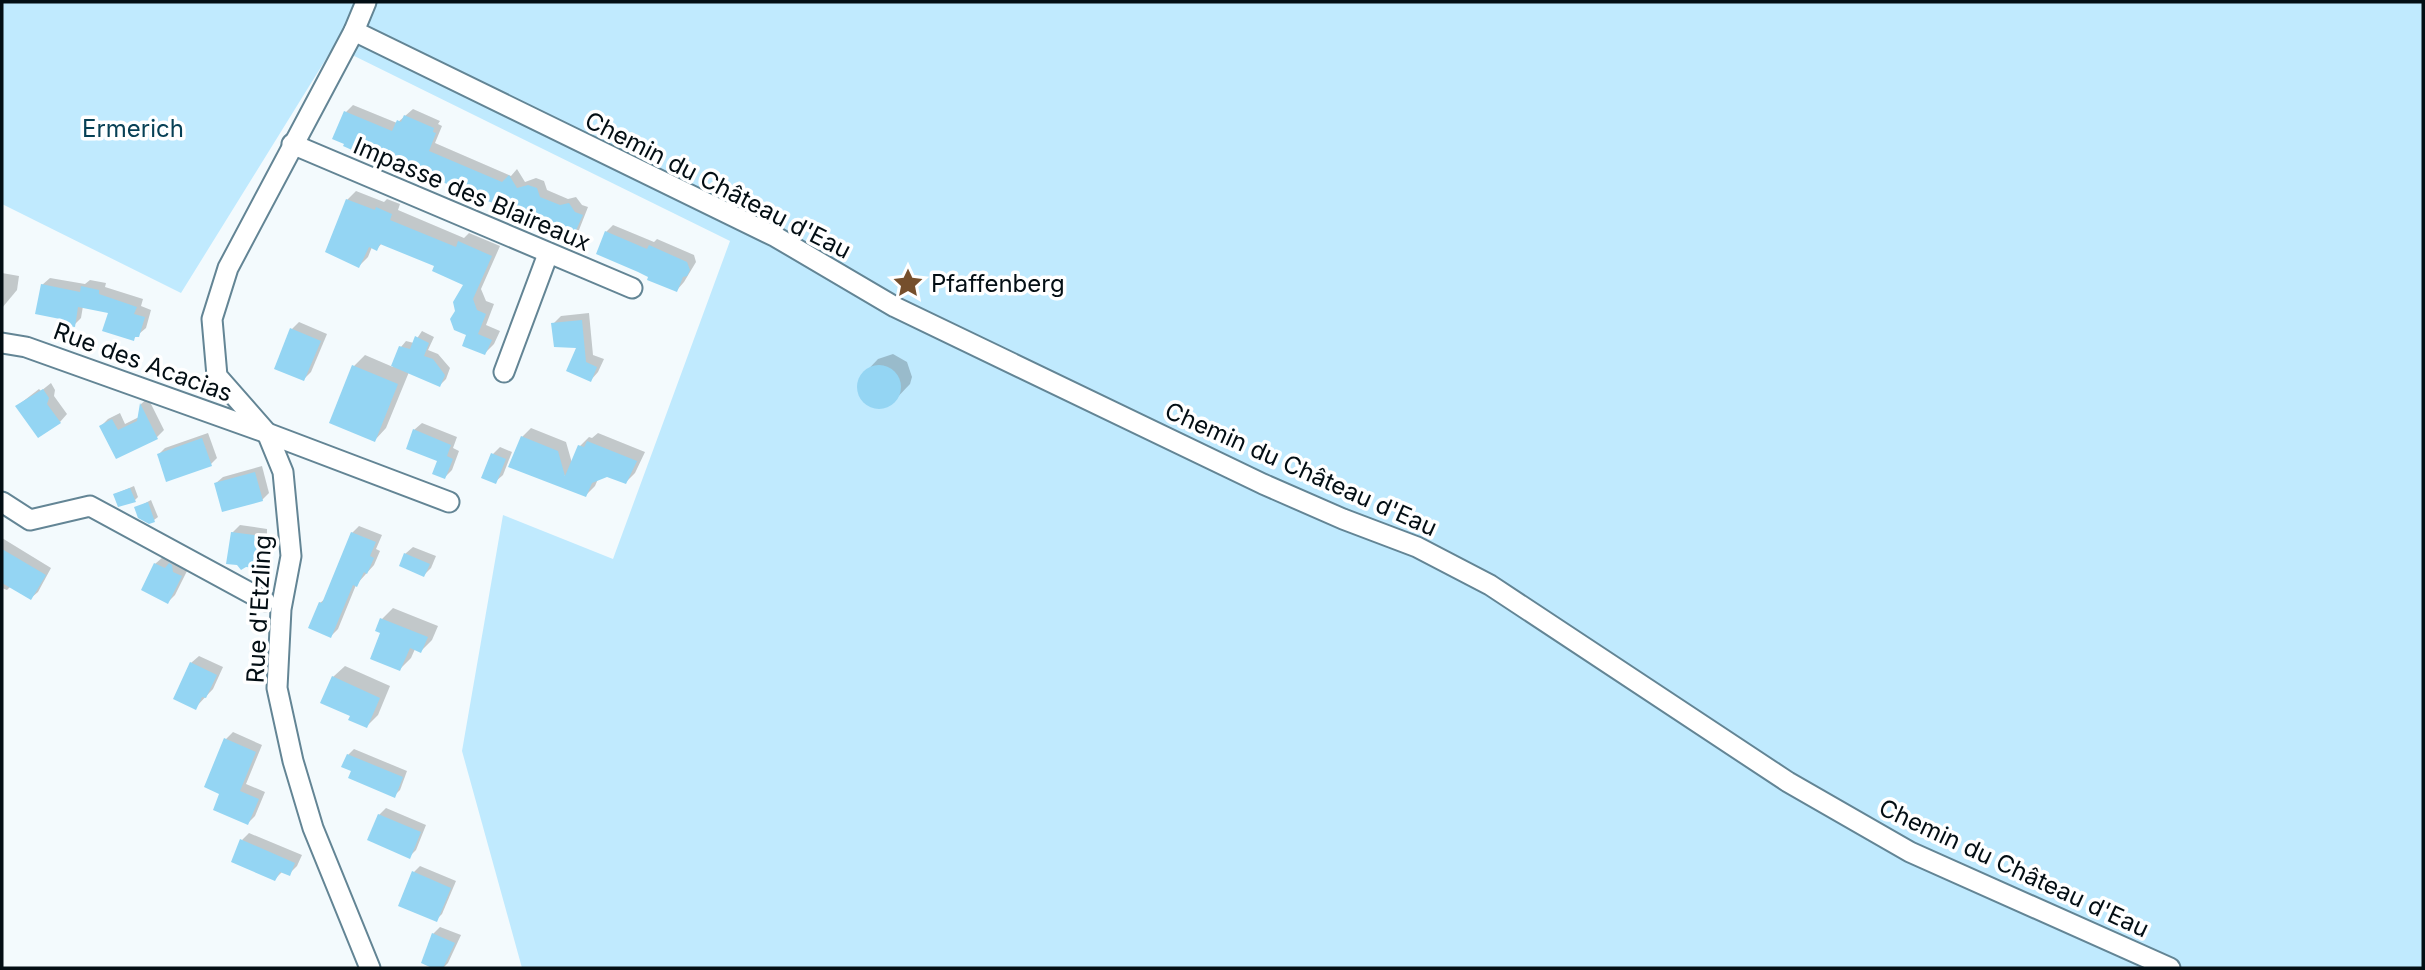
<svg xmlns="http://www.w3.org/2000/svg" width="2425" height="970" font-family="Inter,sans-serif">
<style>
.green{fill:#c0eafe}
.shadow{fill:#0003}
.building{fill:#94d5f3}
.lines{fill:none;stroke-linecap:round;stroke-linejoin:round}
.minor-casing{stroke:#638595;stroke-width:23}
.minor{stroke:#fff;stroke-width:19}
.labels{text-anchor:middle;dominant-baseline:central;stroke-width:7;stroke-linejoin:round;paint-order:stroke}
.park-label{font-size:24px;fill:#074055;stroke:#fff}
.street-label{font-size:24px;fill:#030e14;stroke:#fff}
.poi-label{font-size:24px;fill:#030e14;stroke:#fff;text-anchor:start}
</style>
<rect width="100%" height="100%" fill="#f3fafd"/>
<!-- green -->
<polygon class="green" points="2,2 2423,2 2423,968 522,968 462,751 503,515 613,559 730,241 334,46 181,293 2,204"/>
<!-- shadow -->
<g class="shadow">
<polygon points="353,105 397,123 413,109 440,121 438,124 442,126 435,143 511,176 517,169 525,182 536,178 544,181 547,190 568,199 576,197 582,205 588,207 579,230 572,237 376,152 371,157 334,138 346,112"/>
<polygon points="356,191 384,202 387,199 400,204 398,210 464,238 469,233 500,246 481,289 486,301 494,304 486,325 500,331 494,344 485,353 469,335 457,312 466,284 436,265 382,243 377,249 372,247 368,257 359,266 347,200"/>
<polygon points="613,225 654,242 657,239 694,255 696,262 684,282 677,290 650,277 606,232"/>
<polygon points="2,273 19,276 17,290 2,308"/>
<polygon points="50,278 85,284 90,280 106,283 105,287 143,299 141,306 151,310 146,328 133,339 110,312 83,306 81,318 74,325 62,318 42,285"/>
<polygon points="589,313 593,355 604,359 598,372 591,380 578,346 553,324 561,316"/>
<polygon points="299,322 327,334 311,372 304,379 292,329"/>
<polygon points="422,331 434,337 428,350 438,354 450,368 446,379 440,385 409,372 386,428 375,440 354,366 365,355 393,367 401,347 406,341 414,343"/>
<polygon points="893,354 907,362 912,377 910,384 892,403 877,408 863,400 858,385 861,377 878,359"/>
<polygon points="51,383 55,390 54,396 67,414 60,422 17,406 39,389 41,391"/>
<polygon points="148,398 164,430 157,437 117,457 101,426 108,419 120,413 125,424 139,417 141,404"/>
<polygon points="422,423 457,437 453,448 459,451 452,470 445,477 440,460 414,430"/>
<polygon points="531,428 566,442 572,463 580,446 589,437 592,438 598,433 645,452 635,473 626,482 607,475 598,479 595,486 586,495 522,437"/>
<polygon points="208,433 217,458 211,464 159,454 165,448"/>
<polygon points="500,447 512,452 503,475 495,482 493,454"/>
<polygon points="262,466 269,493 262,500 216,483 223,477"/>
<polygon points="134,486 138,497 135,500 115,494"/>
<polygon points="151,500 158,517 154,520 136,508"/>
<polygon points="240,525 267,529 267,534 274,545 256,566 232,533"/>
<polygon points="359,526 382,535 376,549 380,551 374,565 356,585 338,629 331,636 320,603 326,598 352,533"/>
<polygon points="2,538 51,568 38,592 31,598 11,586 7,590 2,588"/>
<polygon points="413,547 436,556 431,568 424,575 405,554"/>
<polygon points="163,557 188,569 175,595 168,602 155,564"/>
<polygon points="393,608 438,626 432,640 421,651 415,649 411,658 400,669 383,632 382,619"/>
<polygon points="199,656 223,667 213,689 195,708 191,663"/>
<polygon points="345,666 390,686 378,715 367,726 352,715 333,677"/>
<polygon points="233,732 262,745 246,784 265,792 255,816 248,823 221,793 226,739"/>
<polygon points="354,749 407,771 400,790 394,796 348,755"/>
<polygon points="386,808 426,825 416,850 409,857 379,815"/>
<polygon points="249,833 302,855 297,866 289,874 283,871 275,879 242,840"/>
<polygon points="420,866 456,881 442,914 436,920 414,872"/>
<polygon points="440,927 461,935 448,963 443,968 437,968 423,962 433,934"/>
</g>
<!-- building -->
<g class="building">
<polygon points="344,111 392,131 397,120 401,122 404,115 434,128 433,132 436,133 429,151 502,182 509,175 517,188 528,185 537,188 540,197 560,205 569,203 575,212 583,215 572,239 564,236 554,238 550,229 495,206 495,204 416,171 416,173 398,166 374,153 372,159 343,146 344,144 332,139"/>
<polygon points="346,199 375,210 376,207 392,214 390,220 456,247 458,241 492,256 473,299 477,310 486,314 478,334 492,340 485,355 462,346 466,335 454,330 450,319 455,311 453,302 463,285 432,271 434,266 380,244 377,251 369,247 359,268 325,252"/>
<polygon points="605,231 647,249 649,245 687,262 690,270 687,276 683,277 677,292 647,280 648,277 638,272 596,254"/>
<polygon points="41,284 80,292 81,286 99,290 99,294 137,307 134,314 145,317 139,337 135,337 134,341 102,331 108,313 78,307 75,327 59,325 60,319 35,314"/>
<polygon points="582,320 586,362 597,367 591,382 566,371 576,348 554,347 551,323"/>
<polygon points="290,328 321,341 304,381 274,369"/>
<polygon points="415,336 429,343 424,356 433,359 445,375 440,387 391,366 399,346 410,349"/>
<circle cx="879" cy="387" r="22"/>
<polygon points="352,365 398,384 375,442 329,423"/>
<polygon points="43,389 49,398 47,404 61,423 38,438 15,406"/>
<polygon points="140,403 158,439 116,459 99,426 112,419 118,430 137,421"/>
<polygon points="413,429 451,445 447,456 453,459 445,479 432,474 437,461 406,449"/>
<polygon points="521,436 558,451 565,476 578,445 584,447 587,441 637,461 626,484 607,477 592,483 586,497 508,467"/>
<polygon points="202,438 212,466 166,482 157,454"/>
<polygon points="491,453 506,459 496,484 481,478"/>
<polygon points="255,472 263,501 222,512 214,483"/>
<polygon points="130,488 136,502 118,507 113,494"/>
<polygon points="148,502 155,522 149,524 138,518 134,507"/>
<polygon points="231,532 261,536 260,542 267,554 258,560 257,568 246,567 241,570 237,565 226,564"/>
<polygon points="351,532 376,542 370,556 374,558 367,574 364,572 357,587 353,585 331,638 308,628 319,602 322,603"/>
<polygon points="2,549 46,575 31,600 2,583"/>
<polygon points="404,553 430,564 424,577 399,566"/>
<polygon points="154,563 165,568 169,563 172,565 173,572 182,576 168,604 141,590"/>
<polygon points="380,618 428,637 421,653 410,648 400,671 370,659 380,633 375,631"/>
<polygon points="190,662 217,675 206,698 202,697 196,710 173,699"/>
<polygon points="332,676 380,698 367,728 348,720 350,716 320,703"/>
<polygon points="224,738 256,752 240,791 259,799 248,825 213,810 219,794 204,787"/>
<polygon points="347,754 403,777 395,798 348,778 351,771 341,767"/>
<polygon points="378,814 421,832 410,859 367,840"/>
<polygon points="240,839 295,863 290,876 280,872 275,881 231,862"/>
<polygon points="412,871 451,888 437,922 398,906"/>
<polygon points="432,933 455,943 443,968 432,968 421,963"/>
</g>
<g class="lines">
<!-- minor casing -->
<g class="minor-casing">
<g id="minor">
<polyline points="366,2 354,31 228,268 212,319 217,376 267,433 283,472 291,556 281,609 277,688 293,761 313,828 370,968"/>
<polyline points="354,31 776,237 895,307 1263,484 1343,519 1417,547 1490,585 1788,782 1910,852 2170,968"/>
<polyline points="292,144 632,288"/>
<polyline points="2,343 26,347 267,433 449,502"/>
<polyline points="504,372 548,254"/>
<polyline points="2,502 30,520 90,506 265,601"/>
</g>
</g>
<!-- minor -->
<use href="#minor" class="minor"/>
</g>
<!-- icons -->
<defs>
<g id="sight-bare" transform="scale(2.415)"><path d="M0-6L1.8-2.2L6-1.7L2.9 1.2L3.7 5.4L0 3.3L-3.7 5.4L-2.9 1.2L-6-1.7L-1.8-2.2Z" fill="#754f2c" stroke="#fff" stroke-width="2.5" paint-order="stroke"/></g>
</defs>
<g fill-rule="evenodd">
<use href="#sight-bare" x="908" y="283"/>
</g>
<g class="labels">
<!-- park labels -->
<g class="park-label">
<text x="133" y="128">Ermerich</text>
</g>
<!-- street labels -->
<g class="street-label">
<text transform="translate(718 185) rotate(27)">Chemin du Château d'Eau</text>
<text transform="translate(472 194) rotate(23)">Impasse des Blaireaux</text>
<text transform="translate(143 362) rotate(20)">Rue des Acacias</text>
<text transform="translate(1301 469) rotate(24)">Chemin du Château d'Eau</text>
<text transform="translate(259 609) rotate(-87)">Rue d'Etzling</text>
<text transform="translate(2014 868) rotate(25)">Chemin du Château d'Eau</text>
</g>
<!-- poi labels -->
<g class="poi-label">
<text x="931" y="283">Pfaffenberg</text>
</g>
</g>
<!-- border -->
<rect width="2425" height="970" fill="none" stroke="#030e14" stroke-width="7"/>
</svg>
